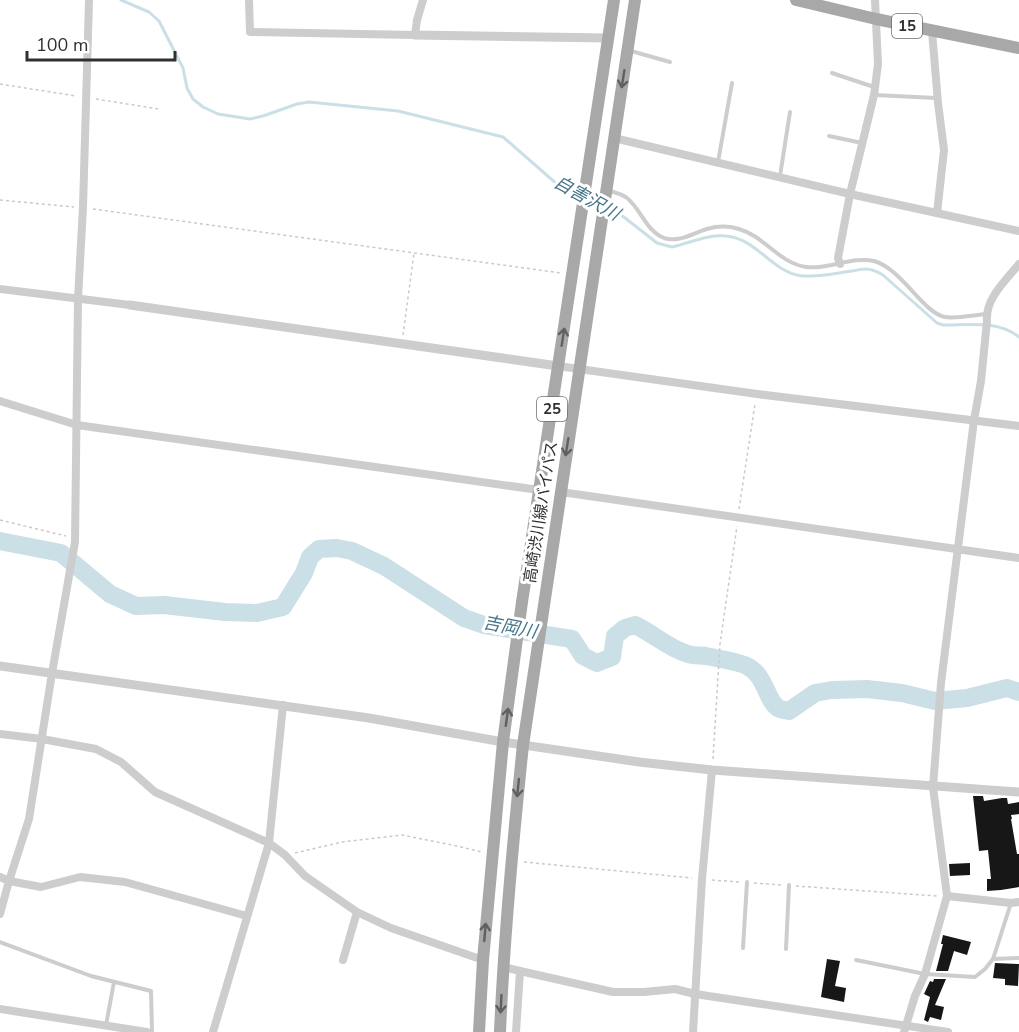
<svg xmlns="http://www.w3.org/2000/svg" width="1019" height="1032" font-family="'Nunito Sans','Noto Sans JP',sans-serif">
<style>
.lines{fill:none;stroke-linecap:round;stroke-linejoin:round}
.stream{stroke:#cbdfe7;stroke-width:3}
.river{stroke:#cbdfe7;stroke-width:18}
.building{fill:#171717}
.path{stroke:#cacaca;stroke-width:1.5;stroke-dasharray:3 3;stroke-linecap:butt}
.service{stroke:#cdcdcd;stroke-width:4}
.minor{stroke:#cdcdcd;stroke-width:8}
.tertiary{stroke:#cdcdcd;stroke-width:9}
.primary{stroke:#a8a8a8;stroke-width:12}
.oneway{stroke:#606060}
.labels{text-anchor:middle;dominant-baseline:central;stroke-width:6;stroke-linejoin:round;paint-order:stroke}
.shield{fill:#fff;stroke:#6e6e6e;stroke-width:1.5}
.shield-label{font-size:15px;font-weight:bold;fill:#303030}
.street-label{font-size:16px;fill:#303030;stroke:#fff}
.water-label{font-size:18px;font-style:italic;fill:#46768a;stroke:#fff}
</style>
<rect width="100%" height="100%" fill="#fff"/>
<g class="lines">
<!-- stream -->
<g class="stream">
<polyline points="121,0 149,12 159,21 183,68 187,88 193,99 203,107 218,114 250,119 263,116 297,104 309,102 398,111 503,137 558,185 582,197"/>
<polyline points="588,199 601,204"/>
<path d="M608,207L620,214L657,243L672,247C690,243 708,234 726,236C756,238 773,273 802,276C819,277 836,273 852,271C857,270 862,269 866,269C872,269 878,272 883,275L937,323L943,325C969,325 997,320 1019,337"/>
</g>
<!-- river -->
<path class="river" d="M0,541L61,553L110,594L136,606L164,605L225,612L257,613L283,607L304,573L310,557L319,549L337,548L352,551L384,566L464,618L484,625L572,639L583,656L597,663L612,657L615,636L625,628L635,625C654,634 668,648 688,654C694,656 700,655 706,656C716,658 739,662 747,666C767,676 766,703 780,709C783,710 786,710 789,711L815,693L832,690L867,689L902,693L935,701L967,698L1007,688L1019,692"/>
</g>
<!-- building -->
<g class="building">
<polygon points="973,796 983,796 984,801 1002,798 1007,798 1008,804 1019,802 1019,814 1011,815 1012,819 1011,819 1017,854 1019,854 1019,887 1001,890 987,891 987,879 991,879 988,850 979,851"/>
<polygon points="970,863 970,875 950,876 949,864"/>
<polygon points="943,935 971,942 967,955 954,951 948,971 936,971 943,944 941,944"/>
<polygon points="827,959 840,961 835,986 846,988 844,1002 821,997"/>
<polygon points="995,963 1019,964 1018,986 1005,985 1005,979 993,978"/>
<polygon points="934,979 946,979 935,1005 944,1007 941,1020 930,1017 928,1022 924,1020 930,997 924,994 930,981 933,982"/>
</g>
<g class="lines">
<!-- path -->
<g class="path">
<polyline points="0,84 76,96"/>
<polyline points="96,99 159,109"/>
<polyline points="0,200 74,207"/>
<polyline points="93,209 561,273"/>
<polyline points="403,335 414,253"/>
<polyline points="739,509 755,404"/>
<polyline points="0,520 66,536"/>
<polyline points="713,759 720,644 737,526"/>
<polyline points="295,853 342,842 402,835 457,846 482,852"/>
<polyline points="524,862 692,878"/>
<polyline points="712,880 740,882"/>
<polyline points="754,883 782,885"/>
<polyline points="796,886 937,896"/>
</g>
<!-- service -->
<g class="service">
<polyline points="631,51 670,62"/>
<polyline points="832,73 874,87"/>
<polyline points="875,95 936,98"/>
<polyline points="829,136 862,143"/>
<polyline points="718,162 732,83"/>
<polyline points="780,176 790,112"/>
<path d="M610,191C616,193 622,194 627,198C641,209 646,231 664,238C679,243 693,233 707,229C717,226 729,226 739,229C764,236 779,263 806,267C828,270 852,256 874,261C902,269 923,313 945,317C956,319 974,315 986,314"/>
<polyline points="0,942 91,976 151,991 152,1032"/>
<polyline points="743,948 747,882"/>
<polyline points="786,949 789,885"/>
<polyline points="993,959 1019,958"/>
<polyline points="856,960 925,974 975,977 985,969 993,959 1011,903"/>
<polyline points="106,1025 114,982"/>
</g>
<!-- minor -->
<g class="minor">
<polyline points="249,0 250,32 415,35 417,20 423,0"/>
<polyline points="932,31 938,103 944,150 937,213"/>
<polyline points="614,138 850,194 1019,231"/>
<polyline points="840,264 838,258 850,194 874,95 878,64 875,0"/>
<polyline points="0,289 130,305"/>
<polyline points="558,366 757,394 1019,426"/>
<polyline points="0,401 77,425 539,490"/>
<polyline points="561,492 1019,558"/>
<polyline points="0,734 42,739 96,749 121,762 155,792 269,843 285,855 305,876 357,912 391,928 483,960"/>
<polyline points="0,877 9,881 41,887 80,877 125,882 247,916"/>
<polyline points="947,896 1011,903 1019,902"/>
<polyline points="0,914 9,881 29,819 52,673 75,542 78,299 83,207 89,0"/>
<polyline points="343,960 357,912"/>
<polyline points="503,967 520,971 516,1032"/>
<polyline points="520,971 613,992 644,992 675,989 695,994 948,1032"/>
<polyline points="0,1009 147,1032"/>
<polyline points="213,1032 269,843 283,705"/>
<polyline points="693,1032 702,879 712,770"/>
<path d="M904,1032L915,996L925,974L947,896L933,787L941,683L974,420L981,381L987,321C985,299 1006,280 1019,264"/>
</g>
<!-- tertiary -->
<g class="tertiary">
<polyline points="415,35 608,38"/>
<polyline points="130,305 558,366"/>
<polyline points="0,666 369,718 503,742 639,762 712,770 1019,792"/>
</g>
<!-- primary -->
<g class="primary">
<polyline points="796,0 876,19 1019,48"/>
<polyline points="479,1032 483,960 503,742 522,602 614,0"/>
<path d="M500,1032C504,936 513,840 523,745L635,0"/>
</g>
</g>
<!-- one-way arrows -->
<defs><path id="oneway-shaft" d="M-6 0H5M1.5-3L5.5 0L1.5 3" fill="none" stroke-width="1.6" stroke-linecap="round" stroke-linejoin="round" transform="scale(1.5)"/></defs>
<g class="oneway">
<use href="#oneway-shaft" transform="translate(623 79) rotate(99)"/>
<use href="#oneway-shaft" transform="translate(563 337) rotate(-81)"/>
<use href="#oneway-shaft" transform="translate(567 447) rotate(99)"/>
<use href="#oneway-shaft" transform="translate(507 717) rotate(-82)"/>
<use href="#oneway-shaft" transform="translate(518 788) rotate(96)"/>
<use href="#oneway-shaft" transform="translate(485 932) rotate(-85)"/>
<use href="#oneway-shaft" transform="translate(501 1004) rotate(93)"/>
</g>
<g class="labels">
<!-- shield labels -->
<g class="shield">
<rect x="892" y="14" width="30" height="24" rx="4.5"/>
<rect x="537" y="397" width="30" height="24" rx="4.5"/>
</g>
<g class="shield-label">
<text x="907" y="26">15</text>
<text x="552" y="409">25</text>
</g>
<!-- street labels -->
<g class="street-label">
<text transform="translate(541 512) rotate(-81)">高崎渋川線バイパス</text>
</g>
<!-- water labels -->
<g class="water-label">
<text transform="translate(587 198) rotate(29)">自害沢川</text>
<text transform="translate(510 627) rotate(11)">吉岡川</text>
</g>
</g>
<!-- scale -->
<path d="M27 51v9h148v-9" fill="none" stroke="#303030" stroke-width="3"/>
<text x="36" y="51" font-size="18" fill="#303030" stroke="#ffffff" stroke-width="4.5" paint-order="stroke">100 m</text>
</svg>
